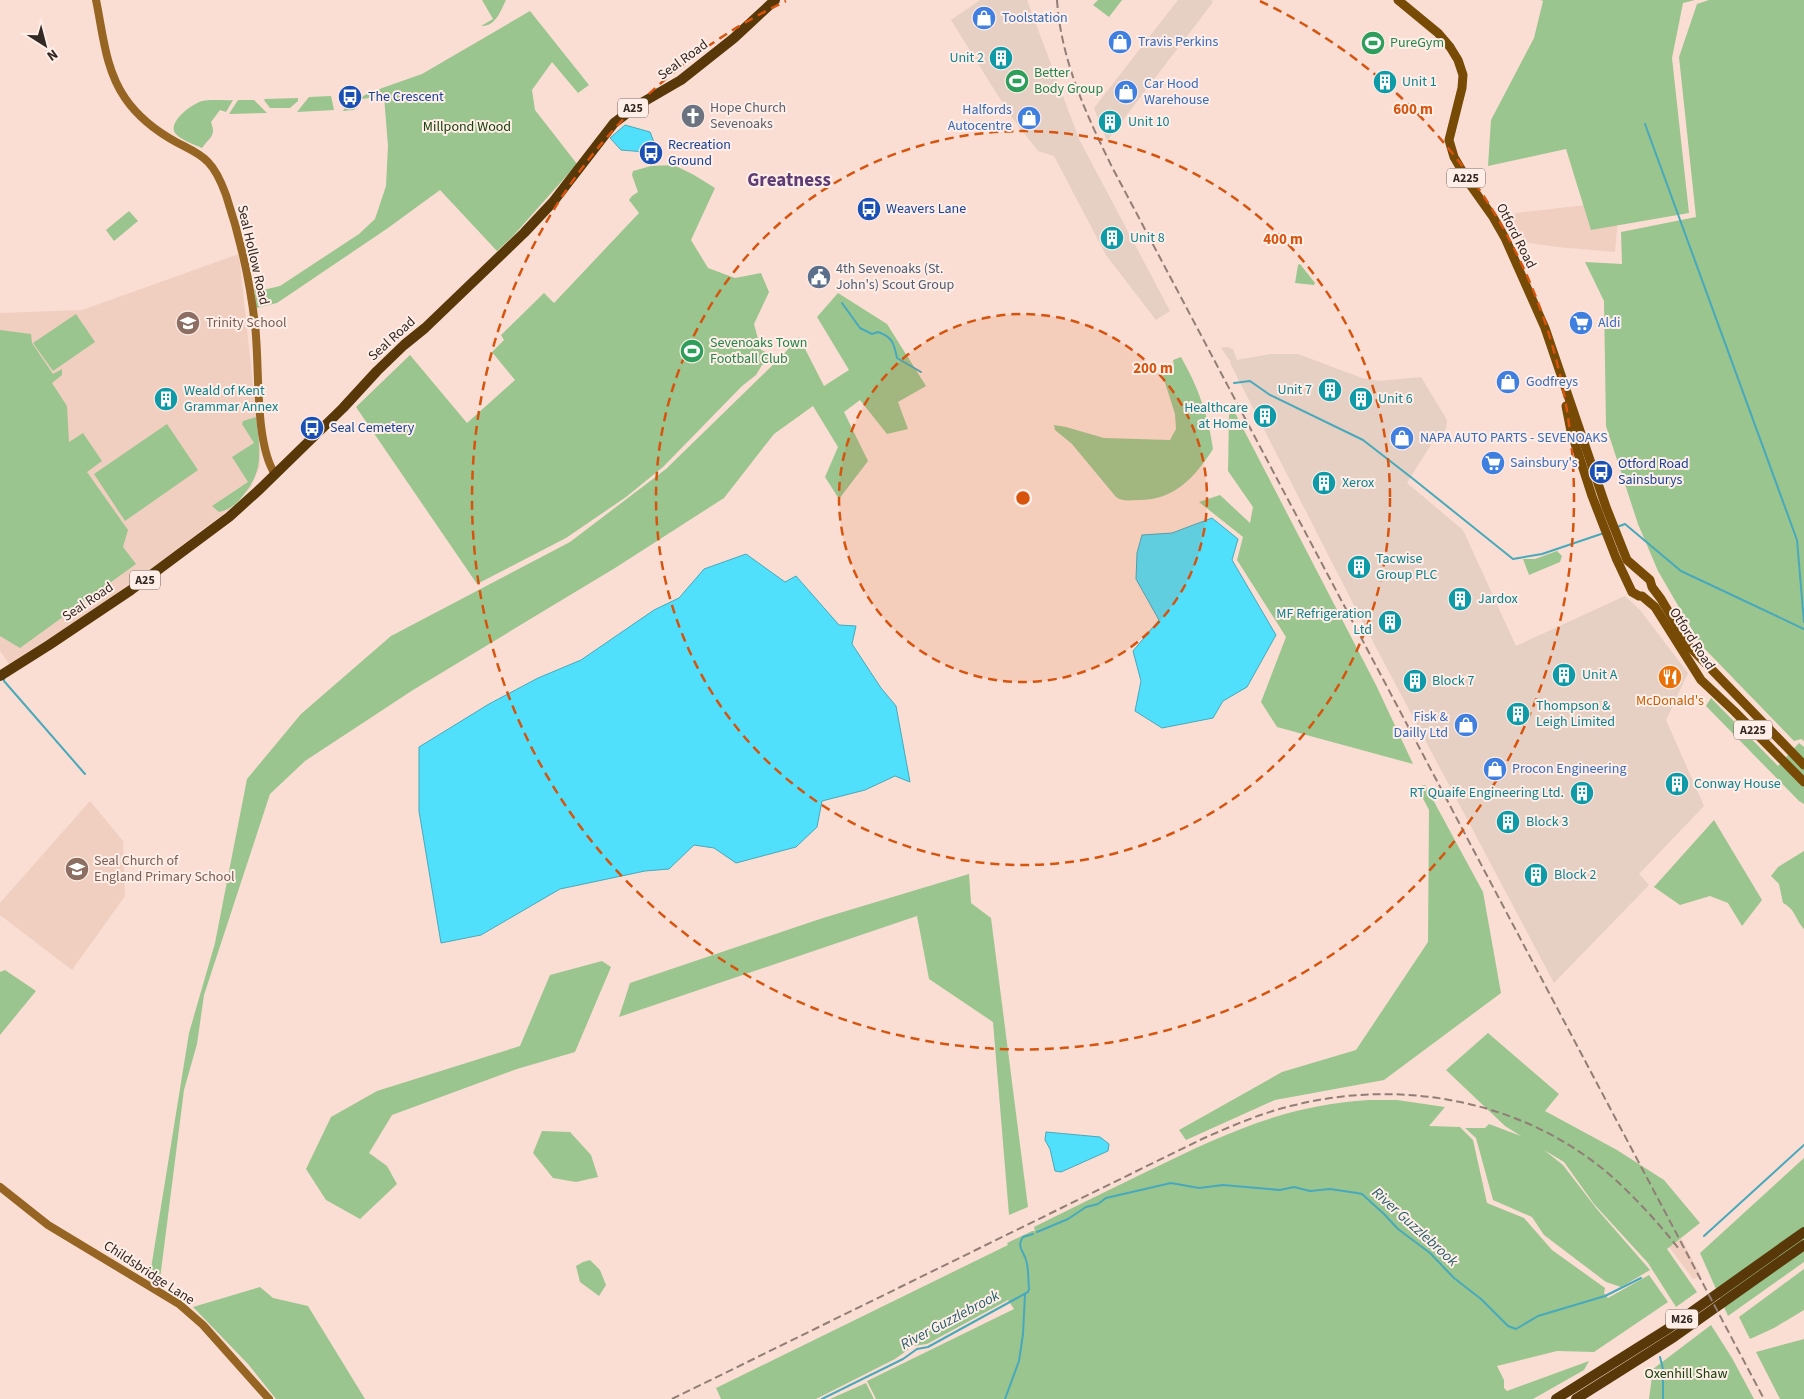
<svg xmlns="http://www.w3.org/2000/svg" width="1804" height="1399" font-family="'Source Sans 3',sans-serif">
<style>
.commercial{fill:#e6cfc3}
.built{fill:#f0cfc0}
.green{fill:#9ac58f}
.water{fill:#50e0fc;stroke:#47a9bb}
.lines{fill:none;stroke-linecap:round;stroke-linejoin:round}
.stream{stroke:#47a9bb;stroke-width:2}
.secondary{stroke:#966423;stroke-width:8}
.primary{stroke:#774a06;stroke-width:9}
.highway{stroke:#583708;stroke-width:10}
.rail{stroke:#917e76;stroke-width:2;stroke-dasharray:8 4;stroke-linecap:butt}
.ring{fill:none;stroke:#d6540e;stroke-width:2.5;stroke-dasharray:9 6}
.labels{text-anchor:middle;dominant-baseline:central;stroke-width:4;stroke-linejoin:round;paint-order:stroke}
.shield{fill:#ffeee7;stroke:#70645e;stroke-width:1}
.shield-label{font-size:12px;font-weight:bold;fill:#332924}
.shop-label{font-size:14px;fill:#366cbe;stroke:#ffeee7;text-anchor:start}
.leisure-label{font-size:14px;fill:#27864d;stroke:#ffeee7;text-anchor:start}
.culture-label{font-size:14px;fill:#0d838f;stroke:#ffeee7;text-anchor:start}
.street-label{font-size:14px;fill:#332924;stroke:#ffeee7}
.transit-label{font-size:14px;fill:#164399;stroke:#ffeee7;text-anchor:start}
.worship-label{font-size:14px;fill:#5b616d;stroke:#ffeee7;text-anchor:start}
.park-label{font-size:14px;fill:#18410b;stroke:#ffeee7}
.service-label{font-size:14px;fill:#4e5e75;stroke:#ffeee7;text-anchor:start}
.education-label{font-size:14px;fill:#785e54;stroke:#ffeee7;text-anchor:start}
.food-label{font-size:14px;fill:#c56008;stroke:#ffeee7}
.water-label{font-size:15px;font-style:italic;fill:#27616d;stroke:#ffeee7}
.district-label{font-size:19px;font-weight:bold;fill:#5e3d77;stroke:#ffeee7}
.centre{fill:#d6540e;stroke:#ffeee7;stroke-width:2.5}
.ring-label{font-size:15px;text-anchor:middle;font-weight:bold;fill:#d6540e;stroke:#ffeee7;stroke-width:4;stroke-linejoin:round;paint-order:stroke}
</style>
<rect width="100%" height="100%" fill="#faded3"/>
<!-- commercial -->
<g class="commercial">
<polygon points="980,0 1027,0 1079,139 1170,311 1156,320 1106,255 1054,156 1038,151 1010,115 951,20"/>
<polygon points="1178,0 1211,0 1213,2 1107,141 1094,108"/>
<polygon points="1227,347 1233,349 1237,360 1270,354 1298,354 1362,378 1379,381 1421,377 1447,420 1446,429 1432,443 1407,483 1463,530 1516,646 1625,596 1640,610 1688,673 1666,720 1704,806 1639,874 1649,885 1554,983 1362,621 1230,363 1231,362 1221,348"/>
</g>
<!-- built -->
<g class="built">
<polygon points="1604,203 1618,219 1615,252 1557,247 1523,242 1508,221 1516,213"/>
<polygon points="239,254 259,441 260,466 251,487 237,502 223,514 147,572 81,618 10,665 0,651 0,313 82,310"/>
<polygon points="90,801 123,841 125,896 72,970 0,915 0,903"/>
<polygon points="1681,1238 1701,1276 1693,1279 1669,1247"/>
</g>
<!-- green -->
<g class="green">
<path d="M482,0H506C500,12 496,26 481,26L493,19Z"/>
<polygon points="1098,0 1122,0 1109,17 1093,5"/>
<polygon points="1541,0 1695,0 1683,3 1672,58 1689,213 1591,230 1566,149 1488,166 1491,120 1534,38 1543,1"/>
<polygon points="1709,0 1804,0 1804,741 1801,739 1794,741 1701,645 1658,571 1638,524 1606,426 1604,301 1585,262 1622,264 1621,232 1696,217 1679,57 1697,4"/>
<polygon points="530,11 589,85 578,93 552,62 532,90 535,110 577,164 513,236 497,251 440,190 388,228 277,303 256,308 254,284 263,290 280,286 359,234 375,219 386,186 388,146 384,96 362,99 354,110 343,111 344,109 368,93 422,74"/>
<polygon points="331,96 334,110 297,112 309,97"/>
<polygon points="298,98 298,101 290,108 270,108 264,100 265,99"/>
<path d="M233,100L226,112L220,110L211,122C216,136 211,136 202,148C195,145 184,141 178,136C163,125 191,104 202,101C212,99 224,101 233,100Z"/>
<polygon points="238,100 254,100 267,113 229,114"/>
<polygon points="674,165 694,175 715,188 691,240 708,268 735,278 761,273 769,292 754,324 761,350 776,356 769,362 762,365 756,375 742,386 663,467 626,497 566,538 477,584 356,407 410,355 467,423 515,380 492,352 504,340 501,335 544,293 554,303 639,213 629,200 632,196 638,192 632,175 633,171 651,166"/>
<polygon points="129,211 138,221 114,241 106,230"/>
<polygon points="1300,264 1315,283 1314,285 1295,283 1298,265"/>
<polygon points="838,293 887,324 926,386 898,402 908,429 887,434 860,400 844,412 868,461 839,499 825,477 838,447 813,406 774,434 724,498 615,568 413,690 305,761 270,794 204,995 197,1044 184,1090 160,1279 149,1281 189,1033 215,943 247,779 301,714 391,636 570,542 666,469 782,356 799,337 824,386 849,370 817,317"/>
<polygon points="76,314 95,342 53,371 33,343"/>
<polygon points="0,330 31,334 32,343 53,374 62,369 62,375 52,383 67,406 69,442 83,433 102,461 87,472 128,530 123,547 136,564 20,648 0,636"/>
<path d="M1181,357C1198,387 1208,414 1213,449C1195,477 1175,500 1139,500C1130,500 1123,502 1116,497L1072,444L1055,430L1054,425L1066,427L1104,438L1170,440L1176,429L1175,414L1161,370L1174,366L1173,360Z"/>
<polygon points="1234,411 1376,685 1413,764 1277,727 1261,702 1286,637 1237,560 1243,537 1199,502 1220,495 1250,523 1253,507 1228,471 1229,415"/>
<path d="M256,417C260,451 265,470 241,498C235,505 229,510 219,512L212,506L248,482L232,457L254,443L242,424L243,421Z"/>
<polygon points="167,424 198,470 125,521 94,474"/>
<polygon points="1557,551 1562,556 1560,562 1529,575 1523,559 1535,559"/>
<polygon points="1711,698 1778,766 1799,743 1804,747 1804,804 1799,801 1706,706"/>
<polygon points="1425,785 1483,892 1501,993 1384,1080 1275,1100 1186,1140 1179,1130 1282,1072 1356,1050 1428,942 1429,810 1417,787"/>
<polygon points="1714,820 1762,900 1742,926 1728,903 1710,896 1680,905 1654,887"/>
<path d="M1804,851V929C1795,919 1796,910 1783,903L1779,884L1771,876L1778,867Z"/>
<polygon points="969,874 971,903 991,918 1028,1207 1009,1215 993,1022 929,979 917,916 619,1017 630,983 823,918"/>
<polygon points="602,961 611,967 575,1052 517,1069 392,1115 369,1153 387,1166 397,1184 360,1219 326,1200 306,1169 331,1117 377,1091 520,1046 550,975"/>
<polygon points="5,970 36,991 0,1035 0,972"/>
<polygon points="1488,1033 1559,1094 1545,1111 1617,1150 1664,1180 1700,1223 1667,1249 1697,1292 1676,1307 1648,1263 1594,1204 1564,1162 1544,1150 1563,1165 1596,1208 1650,1270 1621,1287 1606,1282 1544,1235 1532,1217 1493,1200 1476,1138 1465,1128 1485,1128 1489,1124 1521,1136 1505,1126 1446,1070"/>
<path d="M1369,1100H1397L1445,1107L1429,1126L1460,1127L1473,1140L1487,1203L1524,1218L1552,1250L1605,1288L1604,1293L1608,1298L1649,1275L1668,1302L1594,1352L1557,1351L1497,1366L1504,1380V1388L1507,1391L1589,1361L1584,1370L1533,1399H876L867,1381L1014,1309L1008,1300L927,1344L913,1346L895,1359L816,1399H721L716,1388L1008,1245L1007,1243L1032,1231H1035L1034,1227C1072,1208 1111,1189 1150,1170C1224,1134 1285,1105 1369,1100Z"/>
<polygon points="542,1131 570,1132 591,1155 598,1177 576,1182 553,1178 533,1153"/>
<polygon points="1804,1158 1804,1262 1728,1316 1700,1253"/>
<polygon points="590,1260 600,1270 606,1285 599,1296 580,1282 576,1266 583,1262"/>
<polygon points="1804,1269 1804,1310 1774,1328 1750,1339 1739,1317"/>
<polygon points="260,1287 273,1298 308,1306 365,1399 276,1399 248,1364 193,1307"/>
<polygon points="1711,1325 1732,1358 1754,1399 1649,1399 1653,1369"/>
<polygon points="1804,1339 1804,1399 1780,1399 1756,1352"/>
<polygon points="866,1383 874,1399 830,1399"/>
</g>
<!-- water -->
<g class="water">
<polygon points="625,125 650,132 656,147 645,152 621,150 610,138"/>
<polygon points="1212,518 1238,539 1232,560 1276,635 1247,687 1223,701 1213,718 1162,728 1135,711 1141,681 1133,651 1159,620 1136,579 1137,553 1142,535 1172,533"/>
<polygon points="746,554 785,582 796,576 839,625 856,626 852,644 881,688 896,706 910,782 895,776 865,790 822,801 817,827 796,847 736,863 714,848 694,845 669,869 645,871 560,889 481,935 441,943 419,811 419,747 489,704 538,678 581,660 654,610 679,598 704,569"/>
<polygon points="1046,1132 1100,1137 1109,1144 1108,1151 1061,1172 1055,1171 1050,1149 1045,1140"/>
</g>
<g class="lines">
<!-- stream -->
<g class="stream">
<polyline points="1645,124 1797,540 1804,622"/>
<path d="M842,303L860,328L872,334L878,332C893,337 894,344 897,358L921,372"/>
<polyline points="1234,383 1250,381 1270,395 1363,440 1412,478 1513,559 1542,554 1604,533"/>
<polyline points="1617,527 1625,524 1681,571 1804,629"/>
<polyline points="4,677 4,681 85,774"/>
<polyline points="1037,1232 1068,1219 1086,1207 1098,1204 1106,1198 1171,1183 1199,1188 1223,1185 1280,1190 1294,1187 1310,1191 1330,1189 1357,1193 1362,1194 1384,1214 1398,1229 1430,1253 1454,1278 1481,1299 1508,1326 1516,1329 1538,1316 1605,1296 1641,1278"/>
<polyline points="1704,1236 1804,1145"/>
<polyline points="1660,1357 1663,1369 1663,1399"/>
<path d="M822,1399L903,1359L917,1349L928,1347L1028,1292L1029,1289C1028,1280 1029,1269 1026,1260C1024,1252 1016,1246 1023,1237L1033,1234"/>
<polyline points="1005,1399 1019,1361 1023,1334 1025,1294"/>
</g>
<!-- secondary -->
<g class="secondary">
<path d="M96,0C103,33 105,69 125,98C138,117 156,131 176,142C187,148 200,153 208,162C217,171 222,184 226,195C240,237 250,281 255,325C260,365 254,442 275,474"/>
<polyline points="0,1187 48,1225 179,1304 203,1325 269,1399"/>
</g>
<!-- primary -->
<g class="primary">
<polyline points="1398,0 1438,33 1450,47 1458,60 1463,75 1462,88 1449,140 1454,157 1471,186 1493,217 1505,238 1545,328 1606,507 1627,560 1650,580 1652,587 1661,599 1689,646 1804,765"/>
<polyline points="1566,406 1571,431 1592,496 1616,558 1632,592 1639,596 1642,596 1655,607 1701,680 1734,711 1804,782"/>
</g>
<!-- highway -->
<g class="highway">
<polyline points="0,676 49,645 131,590 229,517 260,489 343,408 377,371 404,345 425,328 524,233 553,202 614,123 638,105 681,80 734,38 775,0"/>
<polyline points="1556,1399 1669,1328 1804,1232"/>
<polyline points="1576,1399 1674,1337 1804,1245"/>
</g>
<!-- rail -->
<g class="rail">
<path d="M1057,0C1061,60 1086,114 1112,167L1764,1399"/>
<path d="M672,1399L1202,1139C1232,1126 1263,1112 1295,1105C1408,1077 1534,1103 1620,1184C1641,1204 1661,1226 1679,1249"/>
</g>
</g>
<!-- distance rings -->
<circle cx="1023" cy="498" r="184" fill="#d6540e" fill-opacity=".12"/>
<g class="ring">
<circle cx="1023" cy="498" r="184"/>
<circle cx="1023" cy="498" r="367"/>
<path d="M1260 1A551 551 0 1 1 786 1"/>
</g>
<!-- icons -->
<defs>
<g id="shop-disc" transform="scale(1.25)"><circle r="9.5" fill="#3f7fe0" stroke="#ffeee7"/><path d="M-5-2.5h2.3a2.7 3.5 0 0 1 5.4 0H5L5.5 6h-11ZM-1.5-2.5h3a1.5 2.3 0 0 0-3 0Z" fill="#fff"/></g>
<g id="stadium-disc" transform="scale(1.25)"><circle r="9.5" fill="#2e9e5b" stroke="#ffeee7"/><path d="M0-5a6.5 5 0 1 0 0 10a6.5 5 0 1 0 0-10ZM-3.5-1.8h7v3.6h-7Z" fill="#fff"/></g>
<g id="building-disc" transform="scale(1.25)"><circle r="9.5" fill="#0f9aa8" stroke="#ffeee7"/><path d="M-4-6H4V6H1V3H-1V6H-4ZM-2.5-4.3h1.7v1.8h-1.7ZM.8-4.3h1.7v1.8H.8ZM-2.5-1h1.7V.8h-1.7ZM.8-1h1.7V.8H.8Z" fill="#fff"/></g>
<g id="bus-disc" transform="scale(1.25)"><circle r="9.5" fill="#1a4fb4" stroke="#ffeee7"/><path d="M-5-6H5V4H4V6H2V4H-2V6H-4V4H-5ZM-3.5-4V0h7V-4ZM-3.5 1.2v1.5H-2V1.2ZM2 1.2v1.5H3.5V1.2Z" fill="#fff"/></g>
<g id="church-disc" transform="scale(1.25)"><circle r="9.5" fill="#6b7280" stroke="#ffeee7"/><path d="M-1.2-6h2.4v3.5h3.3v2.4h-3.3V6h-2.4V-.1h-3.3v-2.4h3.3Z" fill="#fff"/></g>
<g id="civic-disc" transform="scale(1.25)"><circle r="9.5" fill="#5c6f8a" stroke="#ffeee7"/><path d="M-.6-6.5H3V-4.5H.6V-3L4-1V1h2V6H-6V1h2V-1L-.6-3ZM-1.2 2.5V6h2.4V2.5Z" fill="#fff"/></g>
<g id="school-disc" transform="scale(1.25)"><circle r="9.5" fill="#8d6e63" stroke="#ffeee7"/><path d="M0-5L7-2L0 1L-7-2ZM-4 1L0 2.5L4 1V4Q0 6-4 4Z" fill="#fff"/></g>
<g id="supermarket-disc" transform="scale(1.25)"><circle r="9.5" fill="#3f7fe0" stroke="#ffeee7"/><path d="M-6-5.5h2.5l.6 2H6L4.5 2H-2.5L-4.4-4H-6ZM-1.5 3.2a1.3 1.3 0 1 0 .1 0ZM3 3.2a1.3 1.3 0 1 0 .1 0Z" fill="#fff"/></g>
<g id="restaurant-disc" transform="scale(1.25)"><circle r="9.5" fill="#e8710a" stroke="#ffeee7"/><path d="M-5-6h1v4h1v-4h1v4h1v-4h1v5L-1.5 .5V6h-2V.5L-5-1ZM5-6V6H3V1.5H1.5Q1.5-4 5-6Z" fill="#fff"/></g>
</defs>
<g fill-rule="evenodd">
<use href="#shop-disc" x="984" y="18"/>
<use href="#shop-disc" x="1120" y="42"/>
<use href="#stadium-disc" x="1373" y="43"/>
<use href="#building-disc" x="1001" y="58"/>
<use href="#stadium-disc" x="1017" y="81"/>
<use href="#building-disc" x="1385" y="82"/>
<use href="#shop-disc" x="1126" y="92"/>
<use href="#bus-disc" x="350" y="97"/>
<use href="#church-disc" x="693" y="116"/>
<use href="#shop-disc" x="1029" y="118"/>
<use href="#building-disc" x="1110" y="122"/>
<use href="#bus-disc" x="651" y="153"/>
<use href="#bus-disc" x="869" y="209"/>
<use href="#building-disc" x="1112" y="238"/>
<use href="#civic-disc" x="819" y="277"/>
<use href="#school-disc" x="188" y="323"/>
<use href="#supermarket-disc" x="1581" y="323"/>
<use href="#stadium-disc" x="692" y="351"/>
<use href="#shop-disc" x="1508" y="382"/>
<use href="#building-disc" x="1330" y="390"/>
<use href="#building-disc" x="166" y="399"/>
<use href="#building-disc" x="1361" y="399"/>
<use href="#building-disc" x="1265" y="416"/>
<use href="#bus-disc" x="312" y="428"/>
<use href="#shop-disc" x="1402" y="438"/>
<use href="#supermarket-disc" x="1493" y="463"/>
<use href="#bus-disc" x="1601" y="472"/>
<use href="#building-disc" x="1324" y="483"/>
<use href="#building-disc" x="1359" y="567"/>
<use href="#building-disc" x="1460" y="599"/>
<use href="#building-disc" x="1390" y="622"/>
<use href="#building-disc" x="1564" y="675"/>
<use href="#restaurant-disc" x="1670" y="677"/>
<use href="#building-disc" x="1415" y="681"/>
<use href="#building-disc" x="1518" y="714"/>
<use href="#shop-disc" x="1466" y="725"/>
<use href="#shop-disc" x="1495" y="769"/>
<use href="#building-disc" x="1677" y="784"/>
<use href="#building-disc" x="1582" y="793"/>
<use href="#building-disc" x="1508" y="822"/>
<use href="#school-disc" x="77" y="869"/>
<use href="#building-disc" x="1536" y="875"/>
</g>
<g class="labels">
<!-- shield labels -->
<g class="shield">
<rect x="618" y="98.5" width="30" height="19" rx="4"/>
<rect x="1447" y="168.5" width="38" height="19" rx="4"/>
<rect x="130" y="570.5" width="30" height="19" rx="4"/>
<rect x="1734" y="720.5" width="38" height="19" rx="4"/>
<rect x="1666" y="1309.5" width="32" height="19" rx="4"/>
</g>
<g class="shield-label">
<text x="633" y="108">A25</text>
<text x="1466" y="178">A225</text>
<text x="145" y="580">A25</text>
<text x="1753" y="730">A225</text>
<text x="1682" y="1319">M26</text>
</g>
<!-- shop labels -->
<g class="shop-label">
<text x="1002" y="18">Toolstation</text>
<text x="1138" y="42">Travis Perkins</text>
<text x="1144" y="84">Car Hood<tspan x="1144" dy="16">Warehouse</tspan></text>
<text x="1012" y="110" text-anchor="end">Halfords<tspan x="1012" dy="16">Autocentre</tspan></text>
<text x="1598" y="323">Aldi</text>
<text x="1526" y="382">Godfreys</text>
<text x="1420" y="438">NAPA AUTO PARTS - SEVENOAKS</text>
<text x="1510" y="463">Sainsbury's</text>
<text x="1448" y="717" text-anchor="end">Fisk &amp;<tspan x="1448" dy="16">Dailly Ltd</tspan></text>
<text x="1512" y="769">Procon Engineering</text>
</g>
<!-- leisure labels -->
<g class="leisure-label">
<text x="1390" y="43">PureGym</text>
<text x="1034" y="73">Better<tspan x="1034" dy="16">Body Group</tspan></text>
<text x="710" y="343">Sevenoaks Town<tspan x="710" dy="16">Football Club</tspan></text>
</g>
<!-- culture labels -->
<g class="culture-label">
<text x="984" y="58" text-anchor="end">Unit 2</text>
<text x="1402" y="82">Unit 1</text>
<text x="1128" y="122">Unit 10</text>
<text x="1130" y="238">Unit 8</text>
<text x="1312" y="390" text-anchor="end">Unit 7</text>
<text x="184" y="391">Weald of Kent<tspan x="184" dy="16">Grammar Annex</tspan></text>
<text x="1378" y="399">Unit 6</text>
<text x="1248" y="408" text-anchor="end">Healthcare<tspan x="1248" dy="16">at Home</tspan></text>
<text x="1342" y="483">Xerox</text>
<text x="1376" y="559">Tacwise<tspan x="1376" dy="16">Group PLC</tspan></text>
<text x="1478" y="599">Jardox</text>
<text x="1372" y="614" text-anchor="end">MF Refrigeration<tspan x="1372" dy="16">Ltd</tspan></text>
<text x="1582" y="675">Unit A</text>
<text x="1432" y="681">Block 7</text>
<text x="1536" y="706">Thompson &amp;<tspan x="1536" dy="16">Leigh Limited</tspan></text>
<text x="1694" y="784">Conway House</text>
<text x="1564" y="793" text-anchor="end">RT Quaife Engineering Ltd.</text>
<text x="1526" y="822">Block 3</text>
<text x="1554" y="875">Block 2</text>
</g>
<!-- street labels -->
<g class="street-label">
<text transform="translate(683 60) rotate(-36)">Seal Road</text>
<text transform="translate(1516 236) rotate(63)">Otford Road</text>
<text transform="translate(253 255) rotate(77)">Seal Hollow Road</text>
<text transform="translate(392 339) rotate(-42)">Seal Road</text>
<text transform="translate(88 602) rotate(-34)">Seal Road</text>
<text transform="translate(1692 639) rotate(57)">Otford Road</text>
<text transform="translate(149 1273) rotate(33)">Childsbridge Lane</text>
</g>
<!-- transit labels -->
<g class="transit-label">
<text x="368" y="97">The Crescent</text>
<text x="668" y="145">Recreation<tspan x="668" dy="16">Ground</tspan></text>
<text x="886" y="209">Weavers Lane</text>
<text x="330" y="428">Seal Cemetery</text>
<text x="1618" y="464">Otford Road<tspan x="1618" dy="16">Sainsburys</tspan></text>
</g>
<!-- worship labels -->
<g class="worship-label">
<text x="710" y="108">Hope Church<tspan x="710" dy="16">Sevenoaks</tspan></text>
</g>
<!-- park labels -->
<g class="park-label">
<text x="467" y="127">Millpond Wood</text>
<text x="1686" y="1374">Oxenhill Shaw</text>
</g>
<!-- service labels -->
<g class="service-label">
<text x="836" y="269">4th Sevenoaks (St.<tspan x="836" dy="16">John's) Scout Group</tspan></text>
</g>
<!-- education labels -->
<g class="education-label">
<text x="206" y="323">Trinity School</text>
<text x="94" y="861">Seal Church of<tspan x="94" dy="16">England Primary School</tspan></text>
</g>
<!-- food labels -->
<g class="food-label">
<text x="1670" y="701">McDonald's</text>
</g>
<!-- water labels -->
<g class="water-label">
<text transform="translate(1415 1227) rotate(42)">River Guzzlebrook</text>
<text transform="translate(950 1320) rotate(-28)">River Guzzlebrook</text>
</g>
<!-- district labels -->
<g class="district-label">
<text x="789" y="180">Greatness</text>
</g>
</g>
<circle cx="1023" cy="498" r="8" class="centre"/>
<g class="ring-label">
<text x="1413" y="114">600 m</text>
<text x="1283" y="244">400 m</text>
<text x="1153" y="373">200 m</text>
</g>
<!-- north arrow -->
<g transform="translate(45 45) rotate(144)" stroke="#ffeee7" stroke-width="4" paint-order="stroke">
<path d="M0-4L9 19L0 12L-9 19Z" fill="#332924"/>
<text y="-8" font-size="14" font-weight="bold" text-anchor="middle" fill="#332924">N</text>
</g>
</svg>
